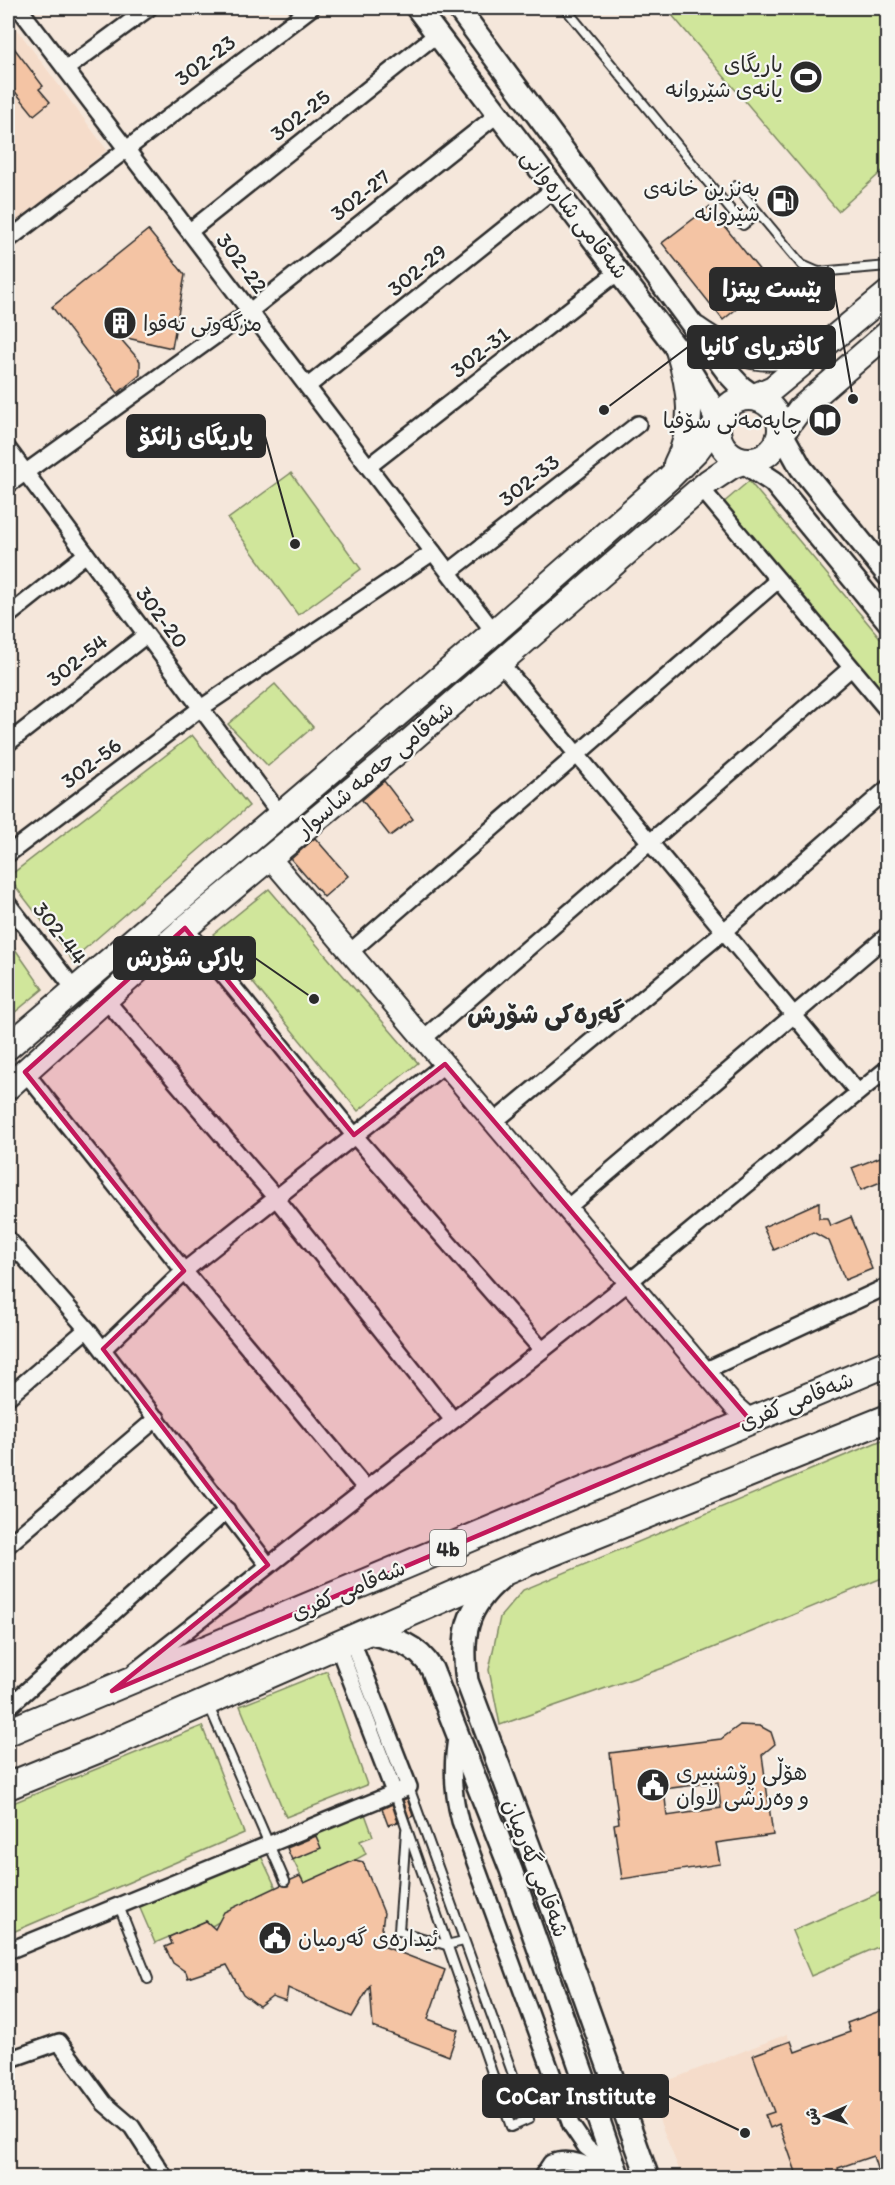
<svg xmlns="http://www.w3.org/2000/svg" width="895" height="2185" font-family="Itim,'Playpen Sans Arabic',sans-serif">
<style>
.built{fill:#f5dcca}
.green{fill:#d0e69b;stroke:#7e8863;stroke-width:1.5}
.building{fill:#f4c4a4;stroke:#2b2b2b;stroke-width:1.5;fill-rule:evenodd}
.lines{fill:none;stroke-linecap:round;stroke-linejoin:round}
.service-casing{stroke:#2b2b2b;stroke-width:12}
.minor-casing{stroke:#2b2b2b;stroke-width:20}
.tertiary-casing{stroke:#2b2b2b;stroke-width:24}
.secondary-casing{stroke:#2b2b2b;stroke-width:26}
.primary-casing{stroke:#2b2b2b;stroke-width:28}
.trunk-casing{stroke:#2b2b2b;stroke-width:30}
.service{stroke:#f6f6f2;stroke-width:8}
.minor{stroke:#f6f6f2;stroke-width:15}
.tertiary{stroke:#f6f6f2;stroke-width:20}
.secondary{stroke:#f6f6f2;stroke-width:21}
.primary{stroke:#f6f6f2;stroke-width:24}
.trunk{stroke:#f6f6f2;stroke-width:26}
.marked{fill:#c2185b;fill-opacity:0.2;stroke:#c2185b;stroke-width:4.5;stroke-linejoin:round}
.labels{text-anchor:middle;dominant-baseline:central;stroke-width:4.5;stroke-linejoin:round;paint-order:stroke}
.shield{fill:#f6f6f2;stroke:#686867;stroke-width:1.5}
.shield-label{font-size:21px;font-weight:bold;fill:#2b2b2b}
.street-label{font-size:22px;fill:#2b2b2b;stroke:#f6f6f2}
.poi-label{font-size:22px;fill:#2b2b2b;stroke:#f6f6f2;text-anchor:end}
.quarter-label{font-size:26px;font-weight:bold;fill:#2b2b2b;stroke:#f6f6f2}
.leader{fill:none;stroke:#2b2b2b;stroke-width:2}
.callout-dot{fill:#2b2b2b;stroke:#f6f6f2;stroke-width:2}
.callout{fill:#2b2b2b;stroke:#2b2b2b;stroke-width:2}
.callout-label{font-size:24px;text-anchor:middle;font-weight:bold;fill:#fff}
</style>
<rect width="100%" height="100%" fill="#f5e7db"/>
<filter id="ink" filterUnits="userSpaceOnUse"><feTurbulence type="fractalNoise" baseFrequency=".0167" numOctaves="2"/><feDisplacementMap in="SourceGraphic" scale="12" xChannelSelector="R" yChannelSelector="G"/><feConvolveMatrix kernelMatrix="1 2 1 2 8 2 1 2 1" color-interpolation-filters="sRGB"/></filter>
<g filter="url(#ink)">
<!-- built -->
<g class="built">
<polygon points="8,17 107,150 8,229"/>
<polygon points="787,2034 841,2177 682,2177 647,2089"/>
</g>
<!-- green -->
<g class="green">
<polygon points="666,8 887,8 887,167 838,211"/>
<polygon points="291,473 361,569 298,615 228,519"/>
<polygon points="749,481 887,646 887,701 722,504"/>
<polygon points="275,684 313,727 268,766 228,724"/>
<polygon points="192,735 249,806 72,960 8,877"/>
<polygon points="269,889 418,1063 358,1111 213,934"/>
<polygon points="8,939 43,989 8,1018"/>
<polygon points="887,1438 887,1576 669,1666 500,1725 489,1670 500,1617 523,1590"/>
<polygon points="327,1671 367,1785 286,1817 240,1706"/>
<polygon points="202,1726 244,1833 8,1934 8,1805"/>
<polygon points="365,1814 373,1836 360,1841 366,1854 306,1887 286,1845"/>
<polygon points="261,1856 276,1888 212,1926 206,1921 155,1943 139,1906"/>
<polygon points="886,1890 887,1943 811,1976 792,1931"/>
</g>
<!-- building -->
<g class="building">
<polygon points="8,40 43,86 39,89 50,102 34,115 8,83"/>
<polygon points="709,207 769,282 723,320 662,243"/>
<polygon points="148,230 185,275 172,348 118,336 140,361 140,375 118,393 52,307"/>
<polygon points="384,781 413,819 390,836 362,800"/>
<polygon points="315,838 348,876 324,897 291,859"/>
<polygon points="888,1154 888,1179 861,1190 852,1168"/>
<polygon points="819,1202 819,1218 827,1218 830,1226 851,1217 872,1269 845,1280 829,1241 813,1232 774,1250 763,1227"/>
<path d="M740,1725L760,1726L771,1732L775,1744L762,1755L773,1835L716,1843L720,1864L622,1879L614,1824L619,1823L610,1753L721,1739ZM718,1782L721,1808L667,1816L664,1789Z"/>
<polygon points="407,1798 413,1816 409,1818 403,1800"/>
<polygon points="392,1804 398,1822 388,1825 382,1809"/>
<polygon points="316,1836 321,1848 292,1860 287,1848"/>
<polygon points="355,1860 363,1862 384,1913 380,1945 445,1970 428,2019 458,2030 449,2056 373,2027 370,1986 352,2017 288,1988 286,2001 272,1996 259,2006 243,1994 227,1965 188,1978 186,1972 173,1963 165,1947 172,1944 169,1937 206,1921 215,1929 224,1912 281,1885 288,1886 291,1880 300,1876 304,1883"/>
<polygon points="888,2008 888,2178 880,2178 873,2156 838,2168 841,2178 798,2178 779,2124 770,2128 765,2115 774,2112 753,2055 791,2041 795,2052 850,2032 847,2023"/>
</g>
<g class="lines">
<!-- service casing -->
<g class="service-casing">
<g id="service">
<polyline points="565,8 743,225 758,213"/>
<polyline points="736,186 802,265 818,272 888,266"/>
<polyline points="209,1706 285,1881"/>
<polyline points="394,1792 511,2127 529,2119 409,1787"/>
<polyline points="406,1831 399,1931 446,1945 464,1941"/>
<polyline points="119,1906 148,1979"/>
</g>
</g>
<!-- minor casing -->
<g class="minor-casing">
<g id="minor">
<polyline points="19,8 494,632"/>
<polyline points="66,69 149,8"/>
<polyline points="190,231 437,34"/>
<polyline points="8,240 311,8"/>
<polyline points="308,386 554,189"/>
<polyline points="8,449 279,813"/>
<polyline points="369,466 619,271"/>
<polyline points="8,485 250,311 498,114"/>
<polyline points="701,488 888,711"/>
<polyline points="449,572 638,424"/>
<polyline points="8,616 86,554"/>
<polyline points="498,665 509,673 857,1091"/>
<polyline points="8,743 146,635"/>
<polyline points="8,854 201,708 433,552"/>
<polyline points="8,904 76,991"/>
<polyline points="185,928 354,1135 542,1350"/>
<polyline points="350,952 778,580"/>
<polyline points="105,999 276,1198 453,1420"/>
<polyline points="423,1039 851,668"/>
<polyline points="25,1072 184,1271 366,1489"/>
<polyline points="494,1122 723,932 888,788"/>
<polyline points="567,1208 888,935"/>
<polyline points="8,1239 87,1329 268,1565"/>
<polyline points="103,1349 184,1271 445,1064"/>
<polyline points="704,1371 888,1286"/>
<polyline points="8,1397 87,1329"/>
<polyline points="8,1545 157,1418"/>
<polyline points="337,1644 394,1792"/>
<polyline points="135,1671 629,1282 888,1068"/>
<polyline points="12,1704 227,1510"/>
<path d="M457,1733C451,1764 452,1791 460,1821L571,2125L586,2147L617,2172"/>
<polyline points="13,1949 409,1787 351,1638"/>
<polyline points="8,2060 59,2042 104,2103 132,2127 165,2178"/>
<path d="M541,2178L551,2163C570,2155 591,2166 607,2176"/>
</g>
</g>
<!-- tertiary casing -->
<g class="tertiary-casing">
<polyline id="tertiary" points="270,858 734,1406 750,1420"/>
</g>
<!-- secondary casing -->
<g class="secondary-casing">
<g id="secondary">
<polyline points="417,8 674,345 709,401 718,429"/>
<polyline points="458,8 728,373 741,387 759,400"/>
<polyline points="780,430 801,468 888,575"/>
<polyline points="739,459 774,482 888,621"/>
<path d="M501,1578C465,1608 461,1635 467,1681L549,1899L648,2178"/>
<path d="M364,1632C394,1639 415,1642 432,1669L511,1870L619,2178"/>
</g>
</g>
<!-- primary casing -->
<g class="primary-casing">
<g id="primary">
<path d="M696,329C737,358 766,365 815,351"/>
<polyline points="750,398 773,388 888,293"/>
<circle cx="749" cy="429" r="31"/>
<polyline points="778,439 800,409 888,333"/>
<path d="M676,464C696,427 690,389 678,350"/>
<polyline points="8,1047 494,632 668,479 697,450 720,419"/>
<polyline points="8,1087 185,928 396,753 708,482 732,466 749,460"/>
</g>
</g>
<!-- trunk casing -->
<g class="trunk-casing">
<g id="trunk">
<polyline points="8,1732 888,1363"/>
<polyline points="8,1786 97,1750 511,1569 888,1418"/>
</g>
</g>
<!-- service -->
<use href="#service" class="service"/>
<!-- minor -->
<use href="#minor" class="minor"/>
<!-- tertiary -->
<use href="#tertiary" class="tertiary"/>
<!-- secondary -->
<use href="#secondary" class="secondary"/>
<!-- primary -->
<use href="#primary" class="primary"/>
<!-- trunk -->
<use href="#trunk" class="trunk"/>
</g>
</g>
<!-- marked area -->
<path class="marked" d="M185,928L354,1135L445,1064L750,1420L112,1691L268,1565L103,1349L184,1271L25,1072Z"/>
<!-- icons -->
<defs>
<g id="stadium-disc" transform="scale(1.725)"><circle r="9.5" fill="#2b2b2b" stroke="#f6f6f2"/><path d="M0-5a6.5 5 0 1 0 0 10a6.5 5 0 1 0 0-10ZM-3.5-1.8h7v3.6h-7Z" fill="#fff"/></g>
<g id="fuel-disc" transform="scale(1.725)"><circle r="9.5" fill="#2b2b2b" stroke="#f6f6f2"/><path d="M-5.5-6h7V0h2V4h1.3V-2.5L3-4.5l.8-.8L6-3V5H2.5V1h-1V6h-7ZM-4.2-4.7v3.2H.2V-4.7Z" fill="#fff"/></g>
<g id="building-disc" transform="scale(1.725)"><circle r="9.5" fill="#2b2b2b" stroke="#f6f6f2"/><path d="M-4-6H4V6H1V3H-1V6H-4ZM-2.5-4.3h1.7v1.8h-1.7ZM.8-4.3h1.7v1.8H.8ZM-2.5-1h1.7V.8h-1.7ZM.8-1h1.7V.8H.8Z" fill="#fff"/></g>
<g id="library-disc" transform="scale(1.725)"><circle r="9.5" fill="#2b2b2b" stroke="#f6f6f2"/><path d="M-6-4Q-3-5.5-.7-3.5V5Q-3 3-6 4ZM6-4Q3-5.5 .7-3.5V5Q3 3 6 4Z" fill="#fff"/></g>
<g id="civic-disc" transform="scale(1.725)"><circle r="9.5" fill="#2b2b2b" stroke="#f6f6f2"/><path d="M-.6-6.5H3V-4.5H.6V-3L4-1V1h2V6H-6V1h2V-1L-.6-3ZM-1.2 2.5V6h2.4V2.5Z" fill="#fff"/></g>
</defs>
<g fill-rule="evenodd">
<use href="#stadium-disc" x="806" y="77"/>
<use href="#fuel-disc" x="783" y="201"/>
<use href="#building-disc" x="120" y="323"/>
<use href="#library-disc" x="825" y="420"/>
<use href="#civic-disc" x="653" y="1785"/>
<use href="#civic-disc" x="275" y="1938"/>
</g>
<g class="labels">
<!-- shield labels -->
<rect class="shield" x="430" y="1530" width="36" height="36" rx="4.5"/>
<g class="shield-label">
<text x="448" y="1548">4b</text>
</g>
<!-- street labels -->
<g class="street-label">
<text transform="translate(205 60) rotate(-37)">302-23</text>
<text transform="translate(300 115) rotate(-38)">302-25</text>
<text transform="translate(360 195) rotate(-38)">302-27</text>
<text transform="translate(575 214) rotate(52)">شەقامی شارەوانی</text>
<text transform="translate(242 263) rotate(53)">302-22</text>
<text transform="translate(417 270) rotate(-39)">302-29</text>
<text transform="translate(480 352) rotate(-38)">302-31</text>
<text transform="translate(529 480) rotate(-38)">302-33</text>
<text transform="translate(162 617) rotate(53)">302-20</text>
<text transform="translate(77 660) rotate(-38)">302-54</text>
<text transform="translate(91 763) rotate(-37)">302-56</text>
<text transform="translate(375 769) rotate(-40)">شەقامی حەمە شاسوار</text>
<text transform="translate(60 933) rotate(52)">302-44</text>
<text transform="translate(796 1401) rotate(-22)">شەقامی کفری</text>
<text transform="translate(348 1590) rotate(-23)">شەقامی کفری</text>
<text transform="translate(536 1868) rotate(69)">شەقامی گەرمیان</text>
</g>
<!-- poi labels -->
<g class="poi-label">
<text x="783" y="64">یاریگای<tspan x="783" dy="25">یانەی شێروانە</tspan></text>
<text x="760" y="188">بەنزین خانەی<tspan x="760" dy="25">شێروانە</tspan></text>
<text x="143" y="323" text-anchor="start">مزگه‌وتی ته‌قوا</text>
<text x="802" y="420">چاپەمەنی سۆفیا</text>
<text x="676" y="1772" text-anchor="start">هۆڵی ڕۆشنبیری<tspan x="676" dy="25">و وەرزشی لاوان</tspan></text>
<text x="298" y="1938" text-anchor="start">ئیدارەی گەرمیان</text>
</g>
<!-- quarter labels -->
<g class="quarter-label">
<text x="546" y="1014">گەرەکی شۆرش</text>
</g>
</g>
<!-- callouts -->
<path class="leader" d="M853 399L834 289M604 410L688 347M295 544L265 436M314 999L255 958M745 2133L668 2096"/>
<g class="callout-dot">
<circle cx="853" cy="399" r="6"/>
<circle cx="604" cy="410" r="6"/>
<circle cx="295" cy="544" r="6"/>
<circle cx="314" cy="999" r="6"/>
<circle cx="745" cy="2133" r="6"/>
</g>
<g class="callout">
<rect x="710" y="268" width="124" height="42" rx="6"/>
<rect x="688" y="326" width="147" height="42" rx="6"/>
<rect x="127" y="415" width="138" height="42" rx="6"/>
<rect x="114" y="937" width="141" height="42" rx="6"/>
<rect x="483" y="2075" width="185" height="42" rx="6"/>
</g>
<g class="callout-label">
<text x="772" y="297">بێست پیتزا</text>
<text x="762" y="355">کافتریای کانیا</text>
<text x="196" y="445">یاریگای زانکۆ</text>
<text x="185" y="966">پارکی شۆرش</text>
<text x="576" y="2104">CoCar Institute</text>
</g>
<!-- margin -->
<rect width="895" height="2185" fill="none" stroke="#f6f6f2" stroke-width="30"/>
<rect x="15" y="15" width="865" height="2155" fill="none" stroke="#2b2b2b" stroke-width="2" filter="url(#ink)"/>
<!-- north arrow -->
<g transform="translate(826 2116) rotate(267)" stroke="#f6f6f2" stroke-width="4.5" paint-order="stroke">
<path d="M0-4.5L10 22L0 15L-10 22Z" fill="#2b2b2b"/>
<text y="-9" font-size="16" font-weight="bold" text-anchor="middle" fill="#2b2b2b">ش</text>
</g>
</svg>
